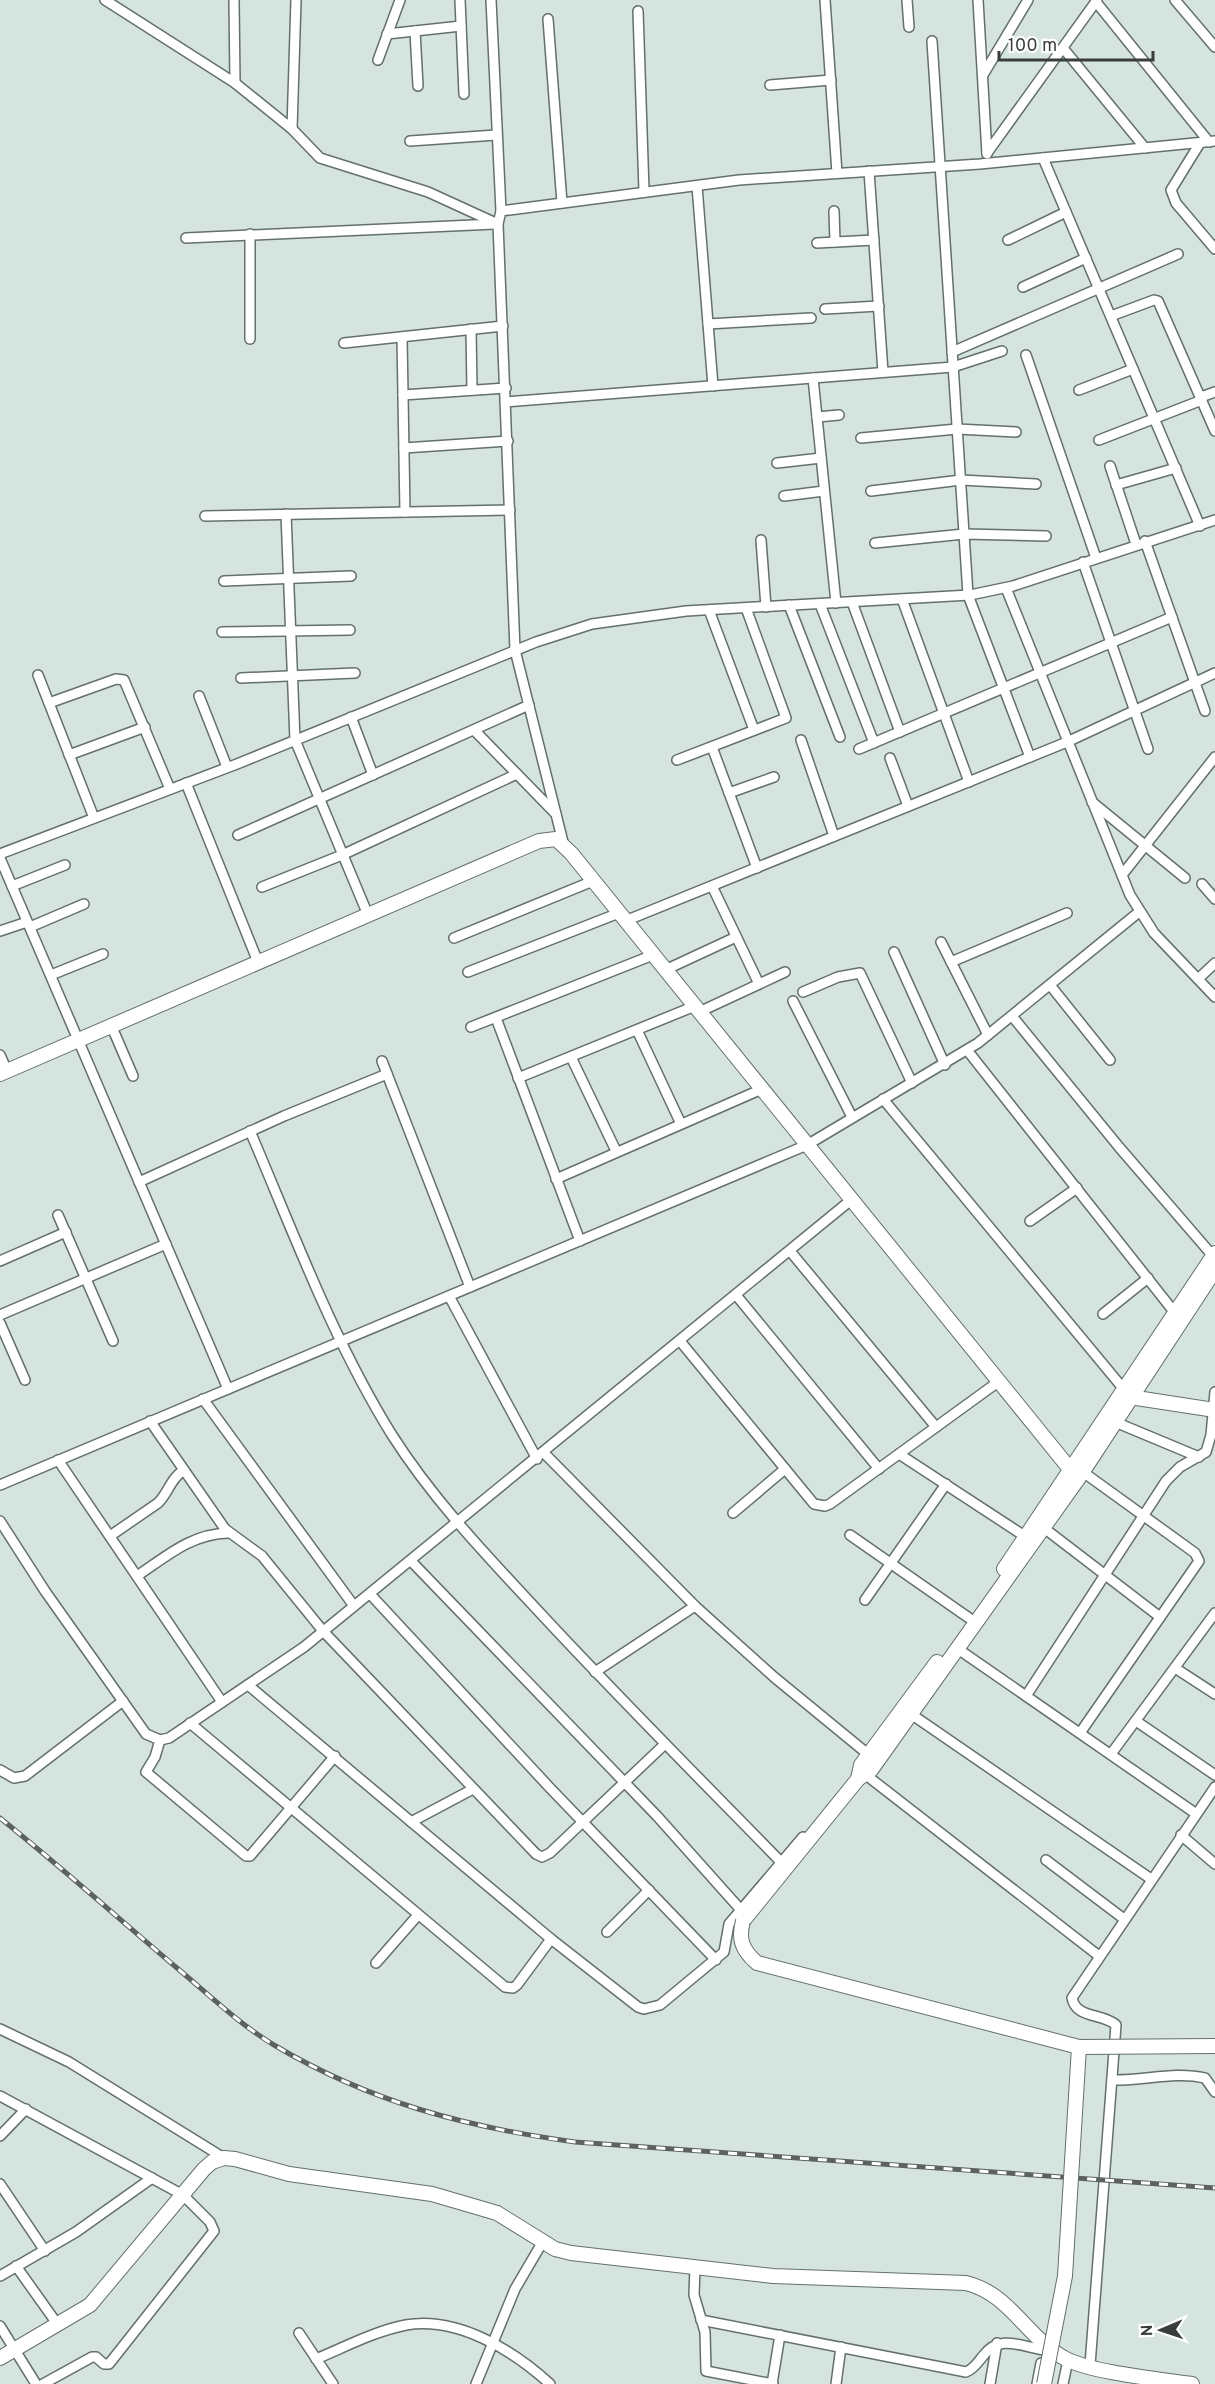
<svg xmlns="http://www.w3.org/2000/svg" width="1215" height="2384" font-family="Overpass,sans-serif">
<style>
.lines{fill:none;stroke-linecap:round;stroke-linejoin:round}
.street-casing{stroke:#63706b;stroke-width:12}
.secondary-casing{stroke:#63706b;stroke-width:16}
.street{stroke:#fff;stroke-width:9}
.secondary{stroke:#fff;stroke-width:14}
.rail-casing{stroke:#5b625f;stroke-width:5}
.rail{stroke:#fff;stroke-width:3;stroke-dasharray:9;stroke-linecap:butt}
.secondary-bridge-casing{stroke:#63706b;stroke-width:16;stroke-linecap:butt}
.secondary-bridge{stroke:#fff;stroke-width:14}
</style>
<rect width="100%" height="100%" fill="#d5e4de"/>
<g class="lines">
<!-- street casing -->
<g class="street-casing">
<g id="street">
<polyline points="105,0 235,83 292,129 320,158 428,192 498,224"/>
<polyline points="234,0 235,83"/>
<polyline points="460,0 464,94"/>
<polyline points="491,0 501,211"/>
<polyline points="825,0 837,173"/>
<polyline points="907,0 909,27"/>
<polyline points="978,0 987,154"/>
<polyline points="1175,0 1215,47"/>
<polyline points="1096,2 1209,142"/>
<polyline points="638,11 644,191"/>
<polyline points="548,19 562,203"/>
<polyline points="415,31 418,86"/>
<polyline points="387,34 461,26"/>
<polyline points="932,41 968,595 1030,757"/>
<polyline points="1063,48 1145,148"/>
<polyline points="378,60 400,0"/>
<polyline points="983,75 1028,0"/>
<polyline points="770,85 831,80"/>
<polyline points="292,129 296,0"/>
<polyline points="410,141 496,135"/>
<polyline points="1200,143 1171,190 1176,203 1215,249"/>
<polyline points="987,153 1097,0"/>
<polyline points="1043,158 1200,526"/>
<polyline points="869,171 883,372"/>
<polyline points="697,186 713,386"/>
<polyline points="834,211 835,242"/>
<polyline points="250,234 250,339"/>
<polyline points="186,238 495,224"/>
<polyline points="1008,240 1066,212"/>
<polyline points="817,243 874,240"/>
<polyline points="1023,287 1086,258"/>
<polyline points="825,309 879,306"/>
<polyline points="1111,316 1154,300 1158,301 1215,431"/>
<polyline points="708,324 811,318"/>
<polyline points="471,329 472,390"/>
<polyline points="402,337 405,512"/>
<polyline points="344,343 503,326"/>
<polyline points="952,352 1178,254"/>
<polyline points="1026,355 1096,558"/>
<polyline points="813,378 836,603"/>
<polyline points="1079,390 1133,369"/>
<polyline points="403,395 506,388"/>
<polyline points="1201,397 1215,392"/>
<polyline points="506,402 953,367 1002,351"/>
<polyline points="817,417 839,415"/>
<polyline points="861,438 957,429 1016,432"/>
<polyline points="1099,440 1202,400"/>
<polyline points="404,448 508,441"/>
<polyline points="777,463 821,458"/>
<polyline points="1110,466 1136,544"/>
<polyline points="1116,485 1176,468"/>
<polyline points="871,491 961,480 1036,484"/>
<polyline points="784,496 824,491"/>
<polyline points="286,514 295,740 368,915"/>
<polyline points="205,516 510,510"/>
<polyline points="761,540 766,607"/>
<polyline points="1145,541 1205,711"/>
<polyline points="875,543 964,534 1046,536"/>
<polyline points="1083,562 1148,749"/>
<polyline points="224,581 351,576"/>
<polyline points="1006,588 1130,895 1154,933 1215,997"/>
<polyline points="902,599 969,782"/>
<polyline points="852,602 900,732"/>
<polyline points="820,604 874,743"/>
<polyline points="789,605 840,737"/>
<polyline points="709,610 754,730"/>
<polyline points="222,632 350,630"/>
<polyline points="38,675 94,818"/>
<polyline points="241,678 355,673"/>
<polyline points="199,696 227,767"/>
<polyline points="49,703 116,679 124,680 170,789"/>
<polyline points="351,717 373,775"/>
<polyline points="474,730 556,814"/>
<polyline points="801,740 834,836"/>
<polyline points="712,747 757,868"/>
<polyline points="859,749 1172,617"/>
<polyline points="69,755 145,727"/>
<polyline points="890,758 908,806"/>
<polyline points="677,760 786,718 746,608"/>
<polyline points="186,783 258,962"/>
<polyline points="729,793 774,777"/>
<polyline points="1092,802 1185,878"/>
<polyline points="238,835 529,705"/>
<polyline points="564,846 515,650 498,224 501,211 739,180 980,164 1215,141"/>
<polyline points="0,854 237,764 536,642 592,624 686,611 970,595 1013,586 1215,520"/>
<polyline points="0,858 228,1389"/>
<polyline points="1122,875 1215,757"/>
<polyline points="1202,884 1215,899"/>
<polyline points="12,886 65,865"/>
<polyline points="712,886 759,984"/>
<polyline points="262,887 342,855 517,774"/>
<polyline points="625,921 1067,742 1215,673"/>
<polyline points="30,927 84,904"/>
<polyline points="0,931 27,922"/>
<polyline points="454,938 593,881"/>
<polyline points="941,942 988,1035"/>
<polyline points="894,952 945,1065"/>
<polyline points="951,962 1067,913"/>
<polyline points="665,970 736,937"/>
<polyline points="468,972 619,913"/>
<polyline points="51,975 103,954"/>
<polyline points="1198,979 1215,963"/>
<polyline points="1050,985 1110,1060"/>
<polyline points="803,992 838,977 860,973 912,1083"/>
<polyline points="793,1001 852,1117"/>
<polyline points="699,1012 785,972"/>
<polyline points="1012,1016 1119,1147 1213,1256"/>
<polyline points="496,1018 580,1241"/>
<polyline points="111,1025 133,1076"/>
<polyline points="471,1027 653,955"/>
<polyline points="637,1030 681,1124"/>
<polyline points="967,1050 1175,1313"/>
<polyline points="0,1055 7,1071"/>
<polyline points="571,1057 616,1151"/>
<polyline points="382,1061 470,1287"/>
<polyline points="518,1078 695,1006"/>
<polyline points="883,1099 1127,1393"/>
<path d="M250,1131C294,1234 333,1340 392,1435C434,1501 488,1557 542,1615C620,1699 701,1780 781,1862"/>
<polyline points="556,1179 762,1089"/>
<polyline points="139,1182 284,1116 387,1074"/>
<polyline points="58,1215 113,1341"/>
<polyline points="1030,1221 1077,1188"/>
<polyline points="790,1251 936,1427"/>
<polyline points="0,1261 66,1232"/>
<polyline points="736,1295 879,1469"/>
<polyline points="449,1296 537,1459"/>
<polyline points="1103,1314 1148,1278"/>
<polyline points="0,1315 166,1244"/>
<polyline points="0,1323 25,1380"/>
<polyline points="680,1341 814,1504 825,1506 830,1504 998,1382"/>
<polyline points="203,1399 354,1606"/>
<polyline points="150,1421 225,1529 262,1556 323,1631 536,1854 542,1857 550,1853 665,1744"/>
<polyline points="1115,1422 1199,1457"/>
<polyline points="544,1453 695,1606 774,1677 869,1755"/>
<polyline points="899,1454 1026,1537"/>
<polyline points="58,1460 222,1702"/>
<polyline points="0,1485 807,1145 978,1043 1139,912"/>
<polyline points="733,1513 785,1469"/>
<polyline points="0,1521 45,1591 146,1734 160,1740 169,1738 304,1647 851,1200"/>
<polyline points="1044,1528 1160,1617"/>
<polyline points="850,1535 969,1618"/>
<path d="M110,1536L158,1503C169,1492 170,1479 184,1470"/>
<polyline points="411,1561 657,1816 741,1910"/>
<path d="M137,1576C167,1556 191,1534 228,1533"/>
<polyline points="370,1594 550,1788 716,1960"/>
<polyline points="865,1600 946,1484"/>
<polyline points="958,1649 1195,1813"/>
<polyline points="1175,1668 1215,1694"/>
<polyline points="595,1672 695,1606"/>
<polyline points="248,1685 551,1939 638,2007 644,2009 660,2005 724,1952 729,1924 803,1837"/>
<polyline points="1026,1696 1166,1481 1180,1467 1206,1452 1211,1435 1215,1392"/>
<polyline points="911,1714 1151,1879"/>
<polyline points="1136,1721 1215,1775"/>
<polyline points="190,1723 505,1987 513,1988 517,1985 551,1939"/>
<polyline points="1080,1733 1199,1561 1195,1553 1083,1472"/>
<polyline points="160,1740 155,1757 146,1772 246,1856 250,1856 335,1756"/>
<polyline points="1111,1754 1215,1613"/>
<polyline points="0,1770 14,1778 25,1776 123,1701"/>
<polyline points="866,1775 1099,1956"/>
<polyline points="411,1822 473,1789"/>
<polyline points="1181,1835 1215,1864"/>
<polyline points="1046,1860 1124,1919"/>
<polyline points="607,1932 649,1890"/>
<polyline points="376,1963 418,1915"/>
<polyline points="0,2029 69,2062 224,2158"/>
<path d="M1112,2080C1144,2081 1174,2071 1205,2078L1215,2092"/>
<polyline points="0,2096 183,2195 210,2222 214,2231 109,2364 104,2364 96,2357 92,2357 43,2384"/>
<polyline points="0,2136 26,2109"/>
<polyline points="0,2184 45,2251"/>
<polyline points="16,2266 58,2325"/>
<polyline points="695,2267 694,2295 705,2332 706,2371 773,2384"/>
<polyline points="0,2276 76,2232 152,2178"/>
<path d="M701,2320L966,2372C974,2369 978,2362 983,2356C999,2334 1020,2346 1044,2350"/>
<polyline points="0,2326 36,2384"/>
<polyline points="299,2333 333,2384"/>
<path d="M316,2359C345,2347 375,2331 406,2325C458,2316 514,2351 550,2384"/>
<path d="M1090,2365L1116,2025C1103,2013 1076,2019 1072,1998L1215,1787"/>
<polyline points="476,2384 515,2289 542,2243"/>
<polyline points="772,2384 780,2335"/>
<polyline points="836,2384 841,2347"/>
<polyline points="990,2384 997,2343"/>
<polyline points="1037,2384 1041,2363"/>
<polyline points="1063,2384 1068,2360"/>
</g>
</g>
<!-- secondary casing -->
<g class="secondary-casing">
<g id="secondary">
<polyline points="0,1074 539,841 556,839 571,853 1078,1479"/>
<polyline points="1130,1397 1215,1410"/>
<polyline points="1004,1569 1215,1253"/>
<polyline points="858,1779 861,1765 937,1662"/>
<polyline points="743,1921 858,1779 871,1770 1078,1479 1215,1270"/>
<path d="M0,2358L90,2305L204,2169L212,2162L224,2158L235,2159L289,2174L432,2194L497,2213L555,2249L571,2253L773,2276L966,2283C1011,2294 1026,2338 1066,2359C1094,2373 1159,2379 1192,2384"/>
</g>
</g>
<!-- street -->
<use href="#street" class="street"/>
<!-- secondary -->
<use href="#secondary" class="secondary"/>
<!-- rail casing -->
<g class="rail-casing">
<path id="rail" d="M0,1818C60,1866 118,1918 177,1968C208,1994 239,2024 274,2045C370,2102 465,2127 575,2142L1215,2188"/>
</g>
<!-- rail -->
<use href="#rail" class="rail"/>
<!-- secondary-bridge casing -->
<g class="secondary-bridge-casing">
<g id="secondary-bridge">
<path d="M743,1921C738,1939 742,1950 757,1963L1079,2047L1065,2276L1044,2384"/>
<polyline points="1079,2047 1215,2046"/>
</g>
</g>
<!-- secondary-bridge -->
<use href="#secondary-bridge" class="secondary-bridge"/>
</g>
<!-- north arrow -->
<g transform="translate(1161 2330) rotate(268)" stroke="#ffffff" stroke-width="4.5" paint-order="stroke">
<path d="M0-4.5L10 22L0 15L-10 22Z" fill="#393e3c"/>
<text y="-9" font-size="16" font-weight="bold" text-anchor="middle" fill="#393e3c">N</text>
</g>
<!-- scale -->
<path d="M999 51v9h154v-9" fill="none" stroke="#393e3c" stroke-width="3"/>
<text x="1008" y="51" font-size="18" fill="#393e3c" stroke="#ffffff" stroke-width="4.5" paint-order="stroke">100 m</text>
</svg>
